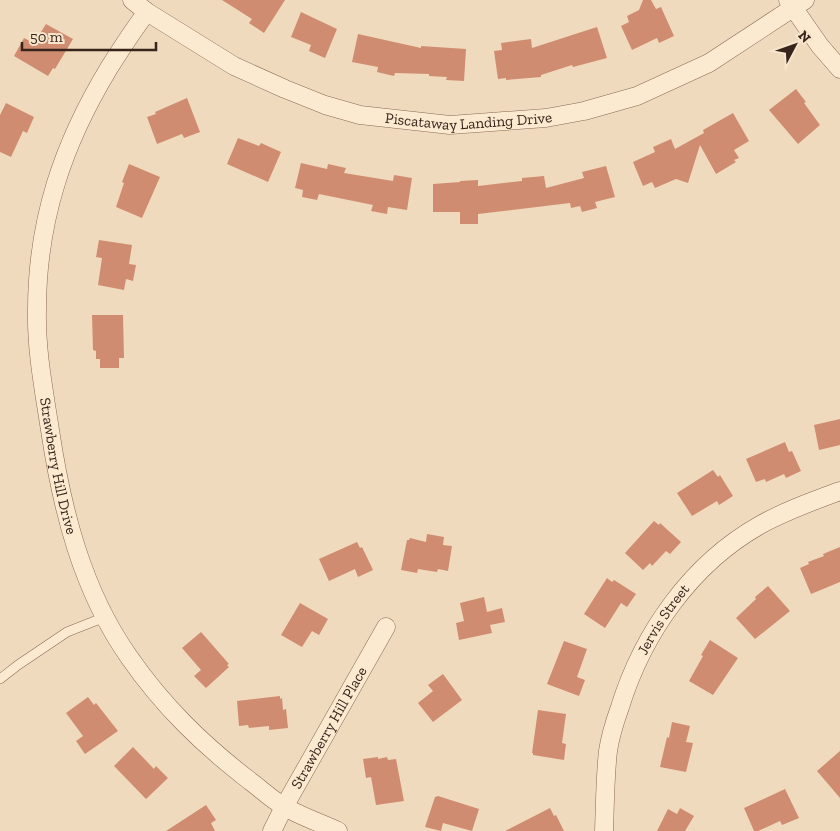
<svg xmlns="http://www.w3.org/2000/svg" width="840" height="831" font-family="'Zilla Slab',serif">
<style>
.building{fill:#d08c70}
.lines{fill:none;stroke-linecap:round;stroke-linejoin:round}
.service-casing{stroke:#886a55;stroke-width:10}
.minor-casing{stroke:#886a55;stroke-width:19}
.service{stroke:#fbe9d0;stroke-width:9}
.minor{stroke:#fbe9d0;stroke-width:18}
.labels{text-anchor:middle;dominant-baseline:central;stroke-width:5;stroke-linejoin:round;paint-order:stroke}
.street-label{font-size:15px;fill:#37251b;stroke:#f7e5cc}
</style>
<rect width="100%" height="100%" fill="#f0dabd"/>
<!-- building -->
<g class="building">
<polygon points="222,0 285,0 264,33 249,23 252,19"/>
<polygon points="643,0 651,0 656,9 661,7 674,36 659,43 657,38 632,50 621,26 629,22 627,16 639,10"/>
<polygon points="301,12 337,29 325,58 309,51 311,45 291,37"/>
<polygon points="46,24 73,39 55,69 53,68 48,76 14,56 24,38 34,43"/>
<polygon points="597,27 607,58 573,67 572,65 541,75 541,77 506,80 506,78 498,79 494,51 502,50 501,43 531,39 532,48"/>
<polygon points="358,34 421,48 421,46 466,49 464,81 446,80 447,77 429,76 429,74 395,73 394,76 377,72 378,67 352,62"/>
<polygon points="796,89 806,102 804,103 820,125 798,144 769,110"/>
<polygon points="187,98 200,132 184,138 182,134 157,144 147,117 156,114 155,112"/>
<polygon points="6,103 34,117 27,133 23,131 11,157 0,152 0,115"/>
<polygon points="733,113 749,141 734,150 739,158 734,160 736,162 716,174 700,145 688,183 676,179 655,188 652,182 643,186 633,162 655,152 653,147 671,139 675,149 704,133 703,130"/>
<polygon points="238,138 259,146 261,143 281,152 268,182 227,164"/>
<polygon points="301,163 327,169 328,164 346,168 344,173 393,181 394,175 412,178 407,210 388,207 387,214 371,211 373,205 319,194 317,200 302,197 303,190 295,188"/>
<polygon points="129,164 160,177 142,218 116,207 124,183 122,182"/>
<polygon points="606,166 615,197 595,202 597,208 582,212 580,206 571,208 570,203 478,214 478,224 460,224 460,212 433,212 433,184 460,182 460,181 478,180 478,186 522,181 522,178 544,176 546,188 584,178 582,172"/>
<polygon points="99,240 132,245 129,264 136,265 133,281 126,279 124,290 98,285 102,258 96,257"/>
<polygon points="92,315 123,315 124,358 119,358 119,368 100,368 100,359 96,359 96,351 93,350"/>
<polygon points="840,419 840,445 819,450 814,425"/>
<polygon points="785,442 789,452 792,451 801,471 786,478 784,474 766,482 765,479 756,482 746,459"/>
<polygon points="713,470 718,477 720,475 733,496 719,505 717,501 692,516 677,493"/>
<polygon points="654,521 659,525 660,523 681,542 670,554 666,551 652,566 650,563 643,570 625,553"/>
<polygon points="427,534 444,537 443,545 452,546 448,571 438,569 437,572 418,569 417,573 401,570 407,540 409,540 410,538 426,542"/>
<polygon points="357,542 360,548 362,547 373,570 358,577 355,569 329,581 319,559"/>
<polygon points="840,547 840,582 811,594 800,568 809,564 808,562 824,556 823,554"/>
<polygon points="607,578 612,582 614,580 636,594 627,607 621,603 605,628 584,614"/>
<polygon points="768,586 790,611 755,639 736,618 756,599 755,597"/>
<polygon points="484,597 487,612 502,608 505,622 490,625 492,633 459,640 456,623 464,621 460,603"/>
<polygon points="300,603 328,619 319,635 312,631 302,647 281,635"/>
<polygon points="201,632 229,664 227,665 229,667 206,688 194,676 201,670 182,648"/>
<polygon points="710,640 738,658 713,695 689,681 703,656 701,655"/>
<polygon points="564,641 587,649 577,677 585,680 579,696 547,684"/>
<polygon points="443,674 462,700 433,722 418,703 433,691 428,685"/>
<polygon points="280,696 280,699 282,698 283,710 286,709 288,728 269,730 269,726 249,728 248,725 239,726 237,701"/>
<polygon points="88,697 94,705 96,703 118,731 85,754 76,741 83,736 66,713"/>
<polygon points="538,710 566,714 562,743 566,744 564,760 533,755 533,753 532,753"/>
<polygon points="672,722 690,726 686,742 693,743 686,772 660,767 667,737 669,738"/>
<polygon points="133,747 154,769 156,766 168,778 146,799 114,766"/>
<polygon points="840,751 840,798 817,771"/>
<polygon points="378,757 378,759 387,757 388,760 396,759 404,801 376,805 371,777 366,778 363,759"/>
<polygon points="785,789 799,818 782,825 780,821 758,831 754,831 744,808"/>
<polygon points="438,796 479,809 472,831 443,823 441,831 425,827 435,797"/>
<polygon points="206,805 216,820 211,823 215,831 166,831"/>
<polygon points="550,808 554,816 556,815 564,831 505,831"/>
<polygon points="680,808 694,816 685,831 657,831 668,809 677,814"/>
</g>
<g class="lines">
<!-- service casing -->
<g class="service-casing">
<polyline id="service" points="0,679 18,665 67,632 105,617"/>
</g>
<!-- minor casing -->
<g class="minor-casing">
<g id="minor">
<path id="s1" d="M132,0L147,12L234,66L285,89L325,105L360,115L450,125L546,118L584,111L637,96L709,63L805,0"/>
<polyline points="788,0 820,46 840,69"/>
<path id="s2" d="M147,12C133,30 121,49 109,68C63,144 37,220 37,310C36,350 44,391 50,430C62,510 82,590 129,657C163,706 202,744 250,781C261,789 272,800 285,807C300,816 321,823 338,831"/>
<path id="s3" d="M272,831L284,807L386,627"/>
<path id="s4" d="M604,831C605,805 605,778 608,751C610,737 615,721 620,707C643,633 691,564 760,525C785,511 813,501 840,491"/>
</g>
</g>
<!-- service -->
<use href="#service" class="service"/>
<!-- minor -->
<use href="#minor" class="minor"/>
</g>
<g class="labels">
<!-- street labels -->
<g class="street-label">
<text stroke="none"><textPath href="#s1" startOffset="366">Piscataway Landing Drive</textPath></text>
<text stroke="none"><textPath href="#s2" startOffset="481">Strawberry Hill Drive</textPath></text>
<text stroke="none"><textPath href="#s4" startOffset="224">Jervis Street</textPath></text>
<text stroke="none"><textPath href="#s3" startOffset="118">Strawberry Hill Place</textPath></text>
</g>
</g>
<!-- north arrow -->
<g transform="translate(795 45) rotate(49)" stroke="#f7e5cc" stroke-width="4" paint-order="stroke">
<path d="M0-4L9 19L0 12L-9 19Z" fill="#37251b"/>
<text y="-8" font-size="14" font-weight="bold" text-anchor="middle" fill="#37251b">N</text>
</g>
<!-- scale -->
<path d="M22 42v8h134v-8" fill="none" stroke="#37251b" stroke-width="2.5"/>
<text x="30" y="42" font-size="15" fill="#37251b" stroke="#f7e5cc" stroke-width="4" paint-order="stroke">50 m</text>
</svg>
